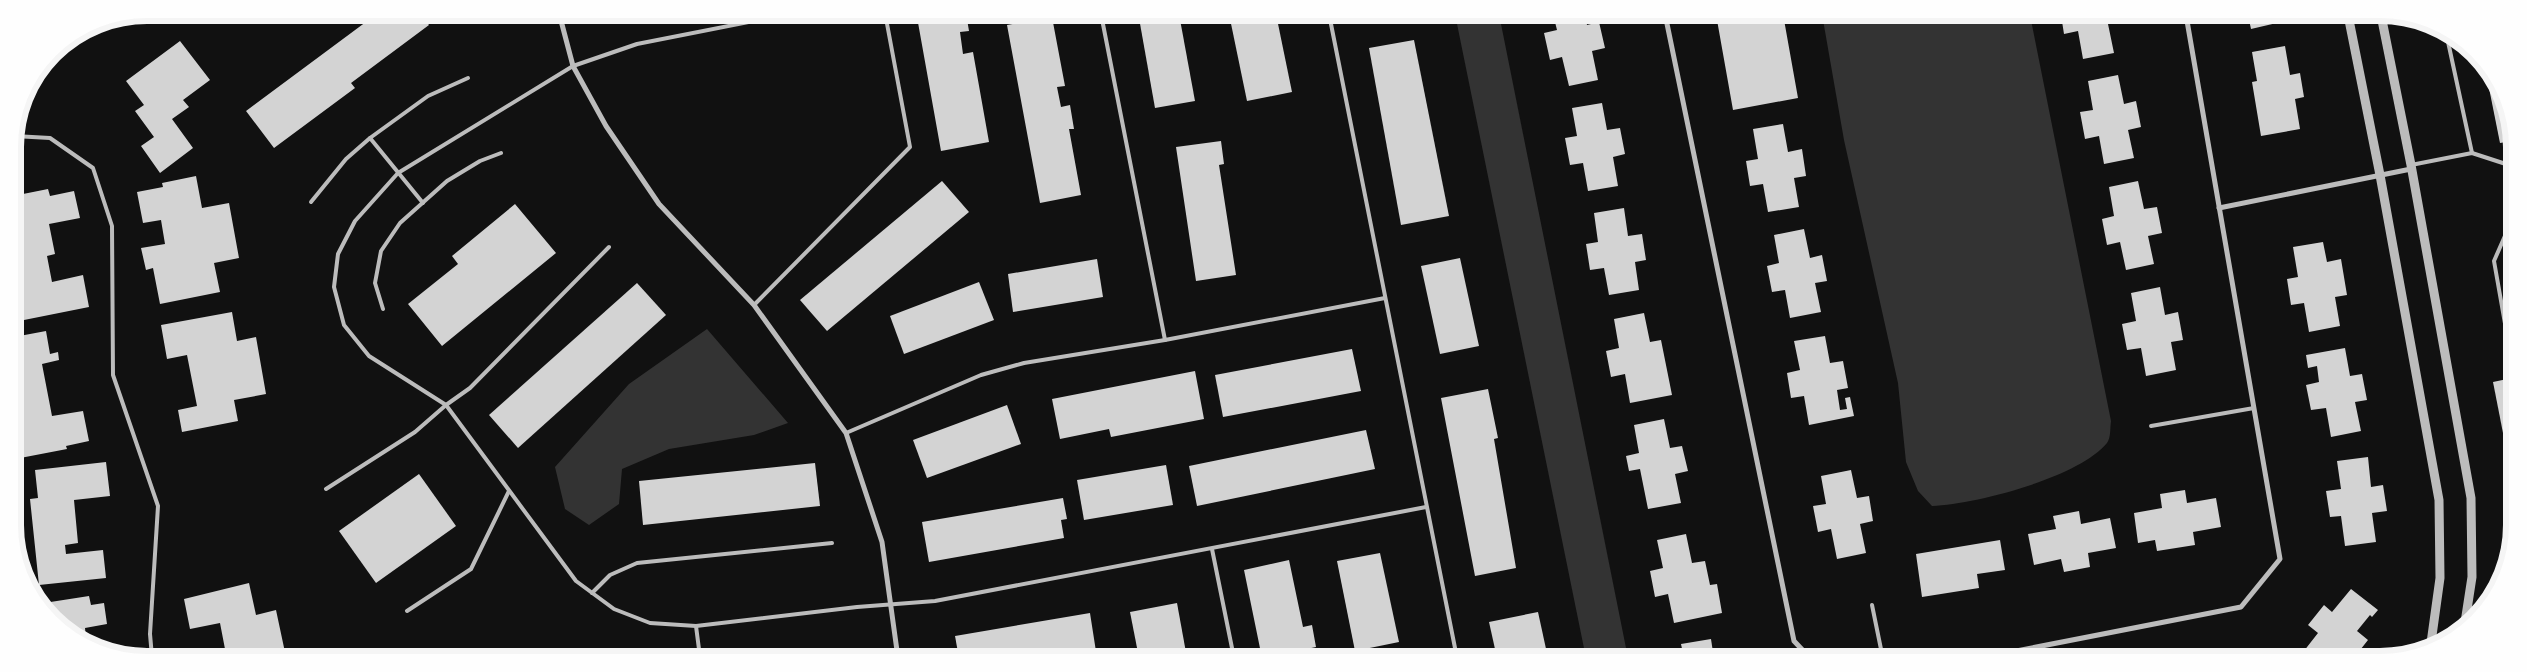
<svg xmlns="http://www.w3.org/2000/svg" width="2527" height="672" font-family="'PT Serif',serif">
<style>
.water{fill:#333}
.building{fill:#d3d3d3}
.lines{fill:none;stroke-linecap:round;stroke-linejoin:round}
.service{stroke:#bcbcbc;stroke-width:4}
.minor{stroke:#bcbcbc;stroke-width:5}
.tertiary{stroke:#bcbcbc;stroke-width:9}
.rim{fill:none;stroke:#f5f5f5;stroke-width:6}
</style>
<rect width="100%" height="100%" fill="#111"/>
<!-- water -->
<g class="water">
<polygon points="1455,14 1499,14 1628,658 1586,658"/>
<path d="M1822,14L2030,15L2111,421C2110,427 2111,438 2107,443C2078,478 1976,504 1932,506L1918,491L1906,462L1898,383L1844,140Z"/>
<polygon points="707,329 788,423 754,435 669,449 622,469 619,504 589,525 565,509 555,467 629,384"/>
</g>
<!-- building -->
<g class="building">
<polygon points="378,13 420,13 429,25 351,83 355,88 274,148 246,111"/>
<polygon points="937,13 966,13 969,31 960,32 963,54 973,52 989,142 941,151 917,17"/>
<polygon points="1164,14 1179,14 1195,101 1155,108 1139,18"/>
<polygon points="1229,14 1276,14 1292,92 1247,101"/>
<polygon points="1553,14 1585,14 1587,25 1599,22 1605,48 1592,51 1598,80 1569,86 1562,57 1550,60 1544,33 1557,30"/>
<polygon points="1725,14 1783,14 1798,98 1733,110 1717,20 1726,18"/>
<polygon points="2061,15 2119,15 2120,22 2108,24 2114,53 2083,59 2078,31 2064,34"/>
<polygon points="2248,15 2279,15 2281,22 2251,29"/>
<polygon points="1052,17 1065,86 1057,87 1061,107 1070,105 1074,129 1069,129 1081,195 1040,203 1007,25"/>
<polygon points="87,29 88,36 72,39 75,36"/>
<polygon points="1414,40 1449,216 1401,225 1369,48"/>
<polygon points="180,41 210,80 183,100 189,107 172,119 193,148 160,173 141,146 154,137 135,111 144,105 126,81"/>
<polygon points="2285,46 2290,75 2300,73 2304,97 2295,99 2300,129 2261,136 2252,82 2257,81 2252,52"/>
<polygon points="2486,73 2512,121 2512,141 2500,143"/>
<polygon points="2118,75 2124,104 2136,101 2141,127 2128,130 2134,158 2104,164 2099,136 2085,139 2080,112 2093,110 2088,81"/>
<polygon points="1602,103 1607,130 1620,128 1625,154 1613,157 1618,186 1588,191 1583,163 1570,165 1565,138 1577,136 1572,108"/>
<polygon points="1783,124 1788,152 1802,149 1806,176 1794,178 1799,207 1768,212 1763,184 1750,186 1746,161 1758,159 1753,129"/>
<polygon points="1221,141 1224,164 1219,165 1236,275 1196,281 1176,147"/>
<polygon points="196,176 202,208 229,203 239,258 214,263 220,292 160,304 153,268 146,270 141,248 165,244 161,220 143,223 137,192 163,187 162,183"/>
<polygon points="942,181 969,212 827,331 800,300"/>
<polygon points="2138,181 2144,209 2157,207 2162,233 2148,236 2154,264 2126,270 2120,242 2107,245 2102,219 2114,216 2109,187"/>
<polygon points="48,189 50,196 74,191 80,218 49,224 55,254 47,256 52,282 83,275 89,307 14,322 13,196"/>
<polygon points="515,204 556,253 442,346 408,304 458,264 452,256"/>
<polygon points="1624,208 1628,236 1642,234 1646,260 1635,262 1639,290 1609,295 1604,268 1590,270 1586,244 1598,242 1594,213"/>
<polygon points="1804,229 1810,258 1822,255 1827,281 1815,283 1821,312 1790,318 1785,290 1772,292 1767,266 1779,263 1774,235"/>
<polygon points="2323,242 2327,262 2341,259 2347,295 2335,297 2340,326 2309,332 2304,303 2291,305 2287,279 2298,277 2293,247"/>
<polygon points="1460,258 1479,346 1440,354 1421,266"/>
<polygon points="1097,259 1103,297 1013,312 1008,274"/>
<polygon points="979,282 994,320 904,354 890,316"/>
<polygon points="637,283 666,315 518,448 489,415"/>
<polygon points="2160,287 2165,315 2178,312 2183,340 2171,342 2176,370 2146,376 2141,348 2127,350 2122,324 2136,321 2131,293"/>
<polygon points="232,312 237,341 256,337 266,394 234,400 238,421 182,432 178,410 197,406 187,355 167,359 161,325"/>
<polygon points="1644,313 1650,342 1661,340 1672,395 1630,403 1625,374 1611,377 1606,351 1619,348 1614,319"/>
<polygon points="46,331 50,354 58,352 59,360 42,364 52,416 83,411 89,441 66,446 67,449 15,459 14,337"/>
<polygon points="1825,336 1830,363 1843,361 1848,388 1837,390 1840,410 1847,409 1845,398 1850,397 1854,416 1809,425 1804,396 1791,398 1787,373 1800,370 1794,341"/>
<polygon points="2345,348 2350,376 2362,374 2367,400 2355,402 2361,431 2331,437 2326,408 2311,410 2306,385 2319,382 2317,366 2308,368 2306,355"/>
<polygon points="1352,349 1361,391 1223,417 1215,375"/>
<polygon points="1195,371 1204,419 1111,437 1109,429 1060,439 1052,399"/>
<polygon points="2512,378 2512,431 2503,433 2493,382"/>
<polygon points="1488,389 1498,438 1494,439 1516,568 1475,576 1441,398"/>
<polygon points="1007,405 1021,444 927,478 913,440"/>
<polygon points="1664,419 1670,448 1682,446 1688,471 1675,474 1681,503 1648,509 1640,469 1629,471 1626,456 1639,453 1634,425"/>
<polygon points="1366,430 1375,469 1197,506 1189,466"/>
<polygon points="2368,457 2371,487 2383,485 2387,511 2372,513 2376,542 2345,546 2341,516 2330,517 2326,491 2341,489 2337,461"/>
<polygon points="106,462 110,496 74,500 78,543 65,545 66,554 103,550 106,578 39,585 30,499 38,498 35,470"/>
<polygon points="815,463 820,506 643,525 639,481"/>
<polygon points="1166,465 1173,505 1084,520 1077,480"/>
<polygon points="1851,470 1857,498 1869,496 1873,521 1860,524 1866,553 1837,559 1831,529 1818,532 1813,506 1826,504 1821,476"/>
<polygon points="419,474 456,526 376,583 339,531"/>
<polygon points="2185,490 2187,503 2216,498 2221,527 2193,532 2195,545 2157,551 2155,540 2138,543 2134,513 2162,508 2160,494"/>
<polygon points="1063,498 1067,519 1061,520 1064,538 929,562 922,522"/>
<polygon points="2079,511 2081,524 2110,518 2116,548 2088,553 2090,567 2064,572 2061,559 2034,565 2028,534 2056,529 2053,516"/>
<polygon points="1686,534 1692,563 1705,561 1710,585 1717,584 1722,613 1674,623 1668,594 1655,597 1650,571 1663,568 1657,540"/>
<polygon points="2000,540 2005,570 1977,574 1979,588 1922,597 1916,554"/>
<polygon points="1380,553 1399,642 1355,651 1337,561"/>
<polygon points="1289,560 1303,627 1312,625 1316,647 1302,650 1304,658 1262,658 1244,570"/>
<polygon points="249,583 256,615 276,610 286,657 214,657 212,651 225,649 220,623 190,629 184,599"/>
<polygon points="2351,589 2378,610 2372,617 2370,615 2357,631 2368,640 2353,659 2342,651 2336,659 2304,659 2300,656 2318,633 2308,625 2324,605 2332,612"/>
<polygon points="89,596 91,605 104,603 107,624 85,628 86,638 52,620 44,606 44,603"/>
<polygon points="1177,603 1187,658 1139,658 1130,612"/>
<polygon points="1538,612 1548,658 1497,658 1489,622"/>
<polygon points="1090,613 1097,658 959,658 955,636"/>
<polygon points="1711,639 1714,659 1684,658 1681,644"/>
<polygon points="2249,654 2250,659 2227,659 2226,658"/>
</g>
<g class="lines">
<!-- service -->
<g class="service">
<polyline points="794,13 637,44 573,66 398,173 355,221 338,254 334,287 344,325 369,356 446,405 576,581 614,609 650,623 696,626 857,607 935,601 1426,507"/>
<polyline points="1101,14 1165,340"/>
<polyline points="1329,14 1457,658"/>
<polyline points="2447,37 2472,153"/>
<polyline points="14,136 50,138 93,168 112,226 113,375 158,506 150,634 152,657"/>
<polyline points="370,138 428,96 468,78"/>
<polyline points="2411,165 2472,153 2512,166"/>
<polyline points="311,202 346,159 370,138 423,203"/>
<polyline points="754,305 910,147 885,13"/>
<polyline points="383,309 375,283 381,251 400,223 447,181 480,161 501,153"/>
<polyline points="2512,334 2507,335 2494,261 2508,229 2512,229"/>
<polyline points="2151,426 2254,408"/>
<polyline points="846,433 981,375 1024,363 1165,340 1385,298"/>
<polyline points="326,489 415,432 446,405 470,388 609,247"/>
<polyline points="1212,549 1234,658"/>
<polyline points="592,593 610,575 637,563 832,543"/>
<polyline points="1872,605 1883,659"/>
<polyline points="407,611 471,569 509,491"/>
<polyline points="696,626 700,657"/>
</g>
<!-- minor -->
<g class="minor">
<polyline points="559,13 573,66 606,126 659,204 754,305 846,433 882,542 898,658"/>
<polyline points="1665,14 1794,641 1811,659"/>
<polyline points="2219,208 2411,169"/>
<polyline points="1975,659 2241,607 2280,559 2186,15"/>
</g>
<!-- tertiary -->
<g class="tertiary">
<polyline points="2348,15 2380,175 2439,500 2440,578 2430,650"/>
<polyline points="2381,15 2411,165 2471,498 2472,577 2464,629"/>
</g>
</g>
<!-- crop -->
<path d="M0 0H2527V672H0ZM147 21H2380A126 126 0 0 1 2506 147V525A126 126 0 0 1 2380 651H147A126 126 0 0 1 21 525V147A126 126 0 0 1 147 21Z" fill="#fefefe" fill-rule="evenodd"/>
<path class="rim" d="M147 21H2380A126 126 0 0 1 2506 147V525A126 126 0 0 1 2380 651H147A126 126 0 0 1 21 525V147A126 126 0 0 1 147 21Z"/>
</svg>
